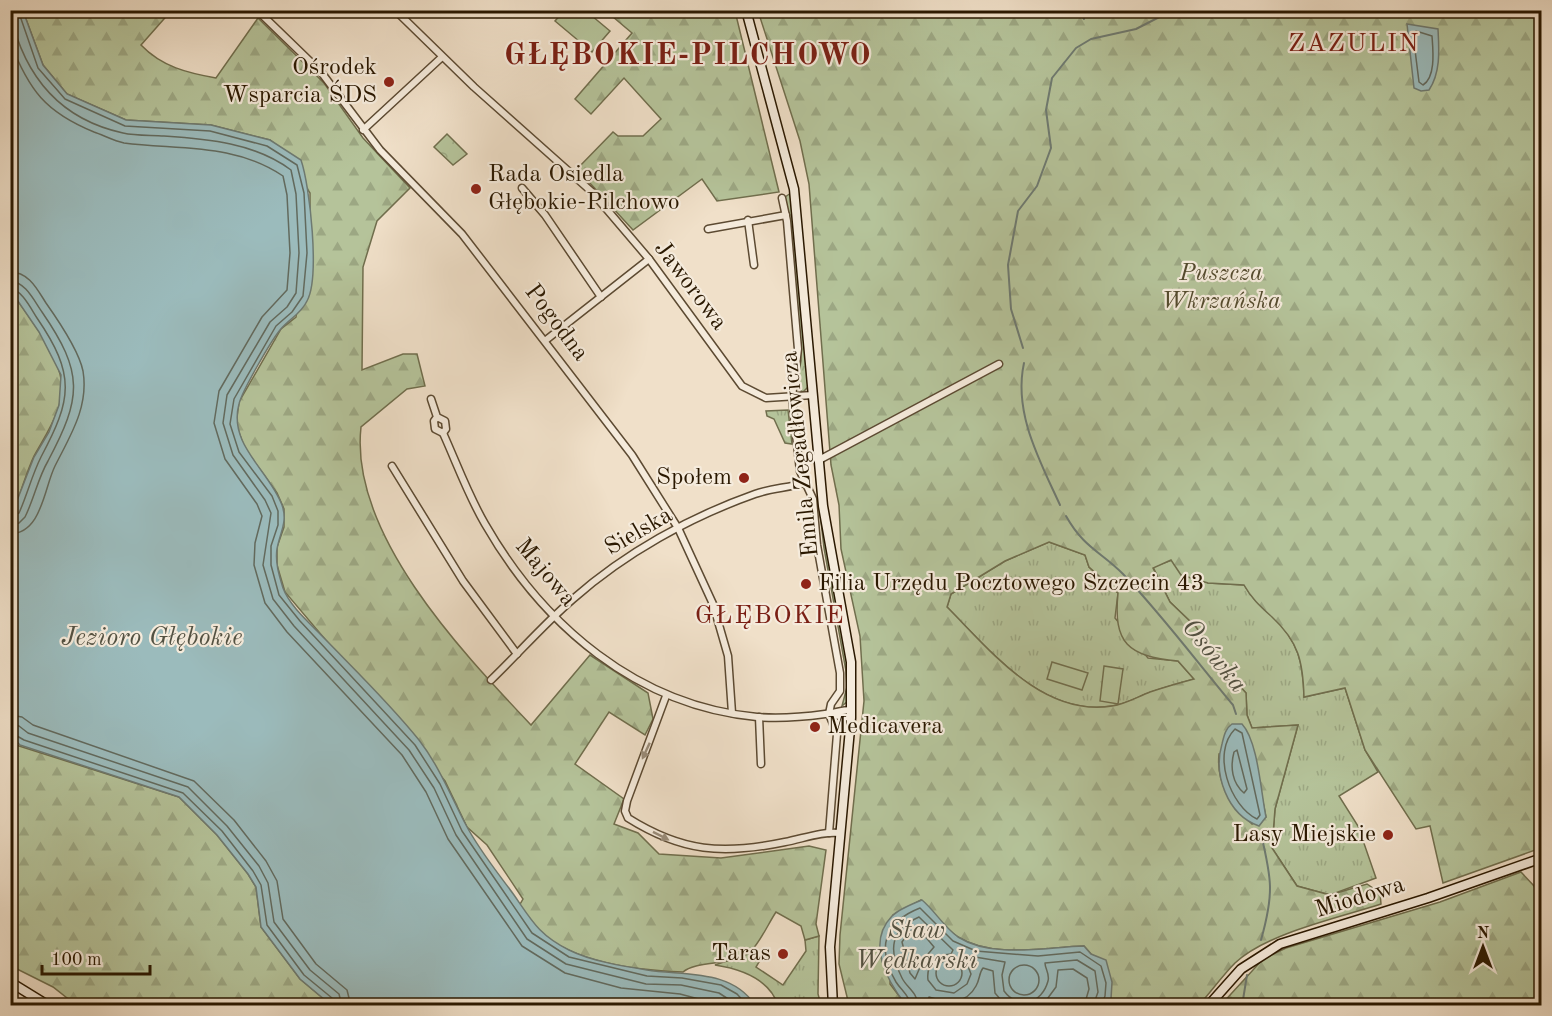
<svg xmlns="http://www.w3.org/2000/svg" width="1552" height="1016" font-family="'Old Standard TT',serif">
<style>
.grass{fill:url(#grass-tufts);stroke:#706e4d;stroke-width:1.5}
.forest{fill:url(#forest-firs);stroke:#706e4d;stroke-width:1.5;fill-rule:evenodd}
.park{fill:url(#park-crowns);stroke:#706e4d;stroke-width:1.5}
.pitch{fill:#b5c39a;stroke:#706e4d;stroke-width:1.5}
.water{fill:#9bbbbc;stroke:#6e7a71;stroke-width:1.5}
.lines{fill:none;stroke-linecap:round;stroke-linejoin:round}
.shore{stroke:#626a5e;stroke-width:1.5}
.stream{stroke:#6e7a71;stroke-width:2}
.street-casing{stroke:#5c4a32;stroke-width:9}
.secondary-casing{stroke:#2a1800;stroke-width:11}
.street{stroke:#f5ebdc;stroke-width:6}
.secondary{stroke:#f5ebdc;stroke-width:8}
.oneway{fill:#9a8c79}
.poi-dot{fill:#8f2418;stroke:#f5ebdc;stroke-width:2}
.labels{text-anchor:middle;dominant-baseline:central;stroke-width:4.5;stroke-linejoin:round;paint-order:stroke}
.poi-label{font-size:24px;fill:#2a1800;stroke:#f5ebdc;text-anchor:end}
.park-label{font-size:24px;font-style:italic;fill:#544b2e;stroke:#f5ebdc}
.street-label{font-size:24px;fill:#2a1800;stroke:#f5ebdc}
.neighbourhood-label{font-size:26px;letter-spacing:1.5px;fill:#7a1f14;stroke:#f5ebdc}
.water-label{font-size:26px;font-style:italic;fill:#525142;stroke:#f5ebdc}
.district-label{font-size:30px;font-weight:bold;letter-spacing:1.5px;fill:#7a1f14;stroke:#f5ebdc}
</style>
<defs>
<pattern id="grass-tufts" width="24" height="20" patternUnits="userSpaceOnUse" patternTransform="scale(1.5)"><rect width="24" height="20" fill="#b5c39a"/><path d="M3 7l-1-3M5 7V3M7 7l1-3M15 17l-1-3M17 17v-4M19 17l1-3" fill="none" stroke="#9ca783"/></pattern>
<pattern id="forest-firs" width="22" height="20" patternUnits="userSpaceOnUse" patternTransform="scale(1.5)"><rect width="22" height="20" fill="#b5c39a"/><path d="M5 1l3.5 6h-7zM16 11l3.5 6h-7z" fill="#9ca783"/></pattern>
<pattern id="park-crowns" width="20" height="18" patternUnits="userSpaceOnUse" patternTransform="scale(1.5)"><rect width="20" height="18" fill="#b5c39a"/><path d="M2 6a3 3 0 1 1 6 0M12 15a3 3 0 1 1 6 0" fill="none" stroke="#9ca783"/></pattern>
</defs>
<rect width="100%" height="100%" fill="#f0e0c9"/>
<filter id="stains"><feTurbulence type="fractalNoise" baseFrequency=".00333" numOctaves="4"/><feColorMatrix values="0 0 0 0 .2 0 0 0 0 .09 0 0 0 0 .02 0 0 0 .5 -.17"/></filter>
<radialGradient id="worn" r=".72"><stop offset=".6" stop-color="#630" stop-opacity="0"/><stop offset="1" stop-color="#630" stop-opacity=".3"/></radialGradient>
<!-- grass -->
<g class="grass">
<polygon points="791,193 808,387 803,392 796,388 801,361 790,222 785,197"/>
<polygon points="788,410 792,444 785,443 774,419 767,416 766,411"/>
<path d="M816,478C825,552 850,627 848,701L842,706L847,687L846,671L824,548Z"/>
<path d="M1049,542L1085,555L1089,567L1118,593L1115,618L1148,658L1178,661L1194,679C1180,683 1165,687 1151,692C1137,697 1126,704 1112,706C1043,718 990,650 947,607L951,594L1005,561Z"/>
<path d="M1172,560L1208,583L1244,585C1252,599 1260,605 1272,616C1299,642 1303,662 1304,697L1345,688L1365,750L1378,772L1339,796L1358,826L1376,878L1330,895L1297,886L1272,848L1275,809L1298,725L1252,728L1247,715L1246,693L1229,674L1196,627L1170,602L1153,567Z"/>
<path d="M819,936L818,994L821,1005H778C769,979 741,969 715,965L749,953L759,962L756,967L783,985L806,951L805,940Z"/>
</g>
<!-- forest -->
<g class="forest">
<path d="M1405,10C1413,16 1421,17 1429,10L1538,11L1542,21L1541,848L1443,883L1430,826L1416,829L1365,750L1345,688L1304,697C1303,662 1299,642 1272,617C1260,606 1252,599 1244,585L1208,583L1181,575L1171,560L1153,568L1170,602L1196,627L1229,674L1246,693L1247,715L1252,728L1298,725L1275,809L1272,848L1297,886L1330,895L1367,884L1380,893L1381,904C1338,918 1267,933 1235,963C1222,976 1211,992 1199,1005L1104,1006L1111,999L1091,954L1084,946C1045,947 993,959 958,937C944,928 933,912 921,900L893,915L890,984L906,1005H849L839,964L840,935L864,701L860,636L841,549L839,505L831,465L809,184L800,141L758,11ZM1049,542L1085,555L1089,567L1118,593C1113,644 1128,656 1178,661L1194,679C1179,683 1165,687 1150,692C1137,697 1126,704 1112,706C1042,717 990,650 947,607L951,594L1005,561ZM1253,751L1266,817L1252,824C1231,804 1216,784 1219,754Z"/>
<path d="M23,11H171L141,45C162,67 188,73 216,78L258,18L324,83L363,138L410,188L377,221L363,267L362,370L403,354H417L425,386L407,389L361,427C349,534 463,653 531,725L590,655L648,693L653,719L645,735L609,712L575,764L624,799L614,824L638,833L659,854L721,858L809,846L826,850L816,924L819,936L805,940L801,926L776,912C768,924 760,943 750,952C734,966 696,960 683,972C635,970 573,963 536,929C530,923 525,913 519,906L523,899L487,845L467,827L445,781L285,592L277,565V547L284,527V509L277,493L245,449L236,424L239,402L281,329L296,317L310,221V193L280,148L270,140L211,125L126,120L67,94L43,65Z"/>
<polygon points="606,11 735,11 779,192 717,201 702,179 633,230 577,169 613,132 618,136 643,136 661,119 624,78 591,114 575,99 632,33"/>
<path d="M11,291C26,313 54,348 60,374C68,404 47,432 34,456C25,475 20,497 11,516Z"/>
<polygon points="16,745 179,797 217,835 248,874 256,887 261,927 300,979 331,1005 76,1005 53,987 11,966 10,749"/>
<polygon points="1521,872 1534,886 1541,902 1541,1005 1220,1006 1263,959 1286,948 1440,902"/>
</g>
<!-- park -->
<polygon class="park" points="447,134 467,154 453,165 434,147"/>
<!-- pitch -->
<g class="pitch">
<polygon points="564,11 586,11 610,31 592,52 555,21"/>
<polygon points="1052,662 1088,673 1082,690 1047,679"/>
<polygon points="1104,666 1123,669 1118,704 1100,701"/>
</g>
<!-- water -->
<g class="water">
<path d="M10,11H23L43,65L67,94L126,120L211,125L270,140L301,160C310,186 320,278 307,301C301,314 289,319 280,330C271,341 242,391 239,404C228,445 269,470 282,505C288,522 280,532 277,549C275,562 279,575 283,588C290,607 312,625 326,640C358,673 391,705 419,740C439,766 451,796 466,825C479,850 498,873 514,895C532,921 539,935 569,950C591,961 622,966 647,970C685,976 731,969 755,1005H331L300,979L261,927L256,887L248,874L217,835L179,797L20,745L11,736V516L34,457L49,432L59,405L61,375L39,332L11,291Z"/>
<path d="M1407,24L1438,29C1439,49 1441,72 1429,90L1421,91L1414,88Z"/>
<path d="M1232,724H1242C1258,741 1261,793 1266,817L1259,826C1227,815 1213,774 1222,744C1224,736 1225,729 1232,724Z"/>
<path d="M922,900C935,911 944,927 958,937C993,959 1045,947 1084,946L1091,954L1106,960L1112,982L1111,999L1104,1006L906,1005C887,981 866,943 892,916C899,909 912,904 922,900Z"/>
</g>
<g class="lines">
<!-- shore -->
<g class="shore">
<polyline points="18,10 38,68 65,99 125,126 210,131 267,146 297,165 304,193 307,253 303,296 292,312 276,326 234,399 230,424 239,452 272,496 278,511 278,525 271,546 271,565 279,595 300,621 415,745 440,784 462,831 532,933 569,957 647,976 682,978 721,985 737,994 748,1006"/>
<path d="M10,13C24,75 59,119 123,133C136,136 151,135 164,136C208,139 255,143 291,170L296,194L299,253L296,293L287,307L270,322L227,395L223,423L233,455L265,500L271,513L263,565L273,599L294,626L409,750L434,788L456,835L527,939L566,964L646,984L681,985L719,993L739,1006"/>
<path d="M1416,31L1432,36C1433,50 1436,77 1423,85L1419,82L1413,34Z"/>
<path d="M10,42C29,90 45,112 94,132C103,135 114,141 124,143C179,150 234,143 283,176L287,195L290,253L287,290L262,317L219,391L214,423L225,459L257,504L262,516L255,543L254,565L265,603L287,632L402,755L426,792L448,839L522,946L565,973L621,988L680,994L725,1006"/>
<path d="M10,272C29,272 37,289 46,303C58,320 79,351 83,371C89,407 70,436 55,466C44,488 42,533 10,534"/>
<path d="M10,281C26,282 34,301 42,312C84,373 82,397 48,461C38,478 34,499 25,517L19,523L10,525"/>
<path d="M10,288C22,290 31,309 37,318C76,375 72,399 41,457C32,475 27,495 19,513L10,517"/>
<polyline points="10,715 22,717 33,725 194,781 234,820 266,861 277,881 283,919 316,964 347,990 351,1006"/>
<polyline points="10,724 19,726 28,733 188,787 227,826 259,866 268,883 274,922 310,970 339,994 342,1006"/>
<path d="M1235,729L1242,733L1260,815L1257,819C1230,806 1211,753 1235,729Z"/>
<polyline points="10,732 24,740 183,793 222,831 253,871 261,885 267,925 304,975 332,998 335,1006"/>
<path d="M1237,750L1247,789L1244,793C1232,783 1230,767 1234,752Z"/>
<polygon points="918,928 934,947 923,960 915,979 910,973 902,942 909,932"/>
<circle cx="949" cy="973" r="13"/>
<circle cx="1024" cy="980" r="15"/>
<path d="M911,1006C910,996 901,990 896,982C876,948 884,922 920,908L953,941L976,951L1038,956L1080,952L1101,966L1106,983L1105,996L1101,1006"/>
<path d="M918,1006C918,993 907,988 902,978C888,950 890,930 919,917L953,950L951,954C937,955 926,964 928,980L936,990L954,993L967,984L971,974L965,959L969,956L1005,962L1002,975L1004,991C1018,1010 1042,1004 1048,981C1050,974 1045,969 1045,963L1077,960L1095,971L1098,992L1093,1006"/>
<path d="M927,1006L929,997C947,1003 966,1005 976,986C980,979 979,973 983,968L993,971L995,993L1006,1006"/>
<polyline points="1042,1006 1056,987 1058,970 1073,969 1087,978 1089,989 1084,1006"/>
</g>
<!-- stream -->
<g class="stream">
<polyline points="1080,10 1084,19"/>
<polyline points="1468,10 1497,10"/>
<polyline points="1023,348 1011,309 1008,265 1018,211 1037,186 1051,148 1046,110 1052,78 1076,48 1091,39 1136,29 1173,10"/>
<path d="M1024,363C1013,413 1040,461 1060,505"/>
<path d="M1066,516C1084,548 1100,551 1123,574C1162,615 1197,662 1233,705L1236,714"/>
<path d="M1261,940C1274,894 1272,880 1261,834"/>
<polyline points="1242,1006 1247,975"/>
</g>
<!-- street casing -->
<g class="street-casing">
<g id="street">
<polyline points="257,10 321,72 380,150 462,234 632,455 678,528 713,604 728,656 732,713"/>
<polyline points="395,10 474,87 592,192 649,259 742,386 766,398 813,395"/>
<polyline points="363,130 442,57"/>
<polyline points="522,188 545,215 601,297"/>
<polyline points="782,198 787,221 798,349 792,397 800,471 813,499 817,545 840,673 840,691 831,704 829,714 837,734 829,833"/>
<polyline points="748,220 754,265"/>
<polyline points="708,229 786,215"/>
<polyline points="546,340 649,259"/>
<polyline points="431,399 437,417 445,421 446,429 443,433 435,429 434,421 437,417"/>
<path d="M443,433C457,464 468,495 485,524C543,625 637,706 757,717C779,719 803,717 825,714C834,713 842,710 851,710"/>
<polyline points="819,460 999,364"/>
<polyline points="392,466 463,581 517,654"/>
<path d="M491,680C519,653 544,624 573,599C625,553 690,517 755,494C771,488 788,488 804,483"/>
<path d="M666,696L627,801L625,811L628,818C682,852 723,855 785,842C802,839 822,831 840,833"/>
<polyline points="829,714 851,718"/>
<polyline points="759,717 761,764"/>
</g>
</g>
<!-- secondary casing -->
<g class="secondary-casing">
<g id="secondary">
<polyline points="746,10 794,189 823,506 851,662 851,718 830,947 833,1006"/>
<polyline points="10,982 49,1006"/>
<polyline points="1208,1006 1241,969 1280,944 1428,898 1542,858"/>
</g>
</g>
<!-- street -->
<use href="#street" class="street"/>
<!-- secondary -->
<use href="#secondary" class="secondary"/>
</g>
<!-- one-way arrows -->
<defs><path id="oneway-solid" d="M-6-.8H1V-3.2L6.5 0L1 3.2V.8H-6Z" transform="scale(1.5)"/></defs>
<g class="oneway">
<use href="#oneway-solid" transform="translate(646 751) rotate(115)"/>
<use href="#oneway-solid" transform="translate(661 836) rotate(27)"/>
</g>
<!-- markers -->
<g class="poi-dot">
<circle cx="389" cy="82" r="6"/>
<circle cx="476" cy="189" r="6"/>
<circle cx="744" cy="478" r="6"/>
<circle cx="806" cy="584" r="6"/>
<circle cx="815" cy="727" r="6"/>
<circle cx="1388" cy="835" r="6"/>
<circle cx="783" cy="954" r="6"/>
</g>
<g class="labels">
<!-- poi labels -->
<g class="poi-label">
<text x="377" y="68">Ośrodek<tspan x="377" dy="28">Wsparcia ŚDS</tspan></text>
<text x="488" y="175" text-anchor="start">Rada Osiedla<tspan x="488" dy="28">Głębokie-Pilchowo</tspan></text>
<text x="732" y="478">Społem</text>
<text x="818" y="584" text-anchor="start">Filia Urzędu Pocztowego Szczecin 43</text>
<text x="827" y="727" text-anchor="start">Medicavera</text>
<text x="1376" y="835">Lasy Miejskie</text>
<text x="771" y="954">Taras</text>
</g>
<!-- park labels -->
<g class="park-label">
<text x="1221" y="274">Puszcza<tspan x="1221" dy="28">Wkrzańska</tspan></text>
</g>
<!-- street labels -->
<g class="street-label">
<text transform="translate(690 286) rotate(53)">Jaworowa</text>
<text transform="translate(556 323) rotate(53)">Pogodna</text>
<text transform="translate(801 454) rotate(-96)">Emila Zegadłowicza</text>
<text transform="translate(639 532) rotate(-30)">Sielska</text>
<text transform="translate(545 573) rotate(50)">Majowa</text>
<text transform="translate(1360 898) rotate(-17)">Miodowa</text>
</g>
<!-- neighbourhood labels -->
<g class="neighbourhood-label">
<text x="1354" y="44">ZAZULIN</text>
<text x="770" y="616">GŁĘBOKIE</text>
</g>
<!-- water labels -->
<g class="water-label">
<text x="152" y="638">Jezioro Głębokie</text>
<text transform="translate(1214 656) rotate(51)">Osówka</text>
<text x="916" y="931">Staw<tspan x="916" dy="30">Wędkarski</tspan></text>
</g>
<!-- district labels -->
<g class="district-label">
<text x="688" y="56">GŁĘBOKIE-PILCHOWO</text>
</g>
</g>
<!-- margin -->
<rect width="1552" height="1016" fill="none" stroke="#f0e0c9" stroke-width="36"/>
<rect x="12" y="12" width="1528" height="992" fill="none" stroke="#2a1800" stroke-width="3"/>
<rect x="18" y="18" width="1516" height="980" fill="none" stroke="#2a1800" stroke-width="1.5"/>
<!-- north arrow -->
<g transform="translate(1483 947)" stroke="#f5ebdc" stroke-width="4.5" paint-order="stroke">
<path d="M0-4.5L10 22L0 15L-10 22Z" fill="#2a1800"/>
<text y="-9" font-size="16" font-weight="bold" text-anchor="middle" fill="#2a1800">N</text>
</g>
<!-- scale -->
<path d="M42 965v9h108v-9" fill="none" stroke="#2a1800" stroke-width="3"/>
<text x="51" y="965" font-size="18" fill="#2a1800" stroke="#f5ebdc" stroke-width="4.5" paint-order="stroke">100 m</text>
<rect width="100%" height="100%" filter="url(#stains)"/>
<rect width="100%" height="100%" fill="url(#worn)"/>
</svg>
